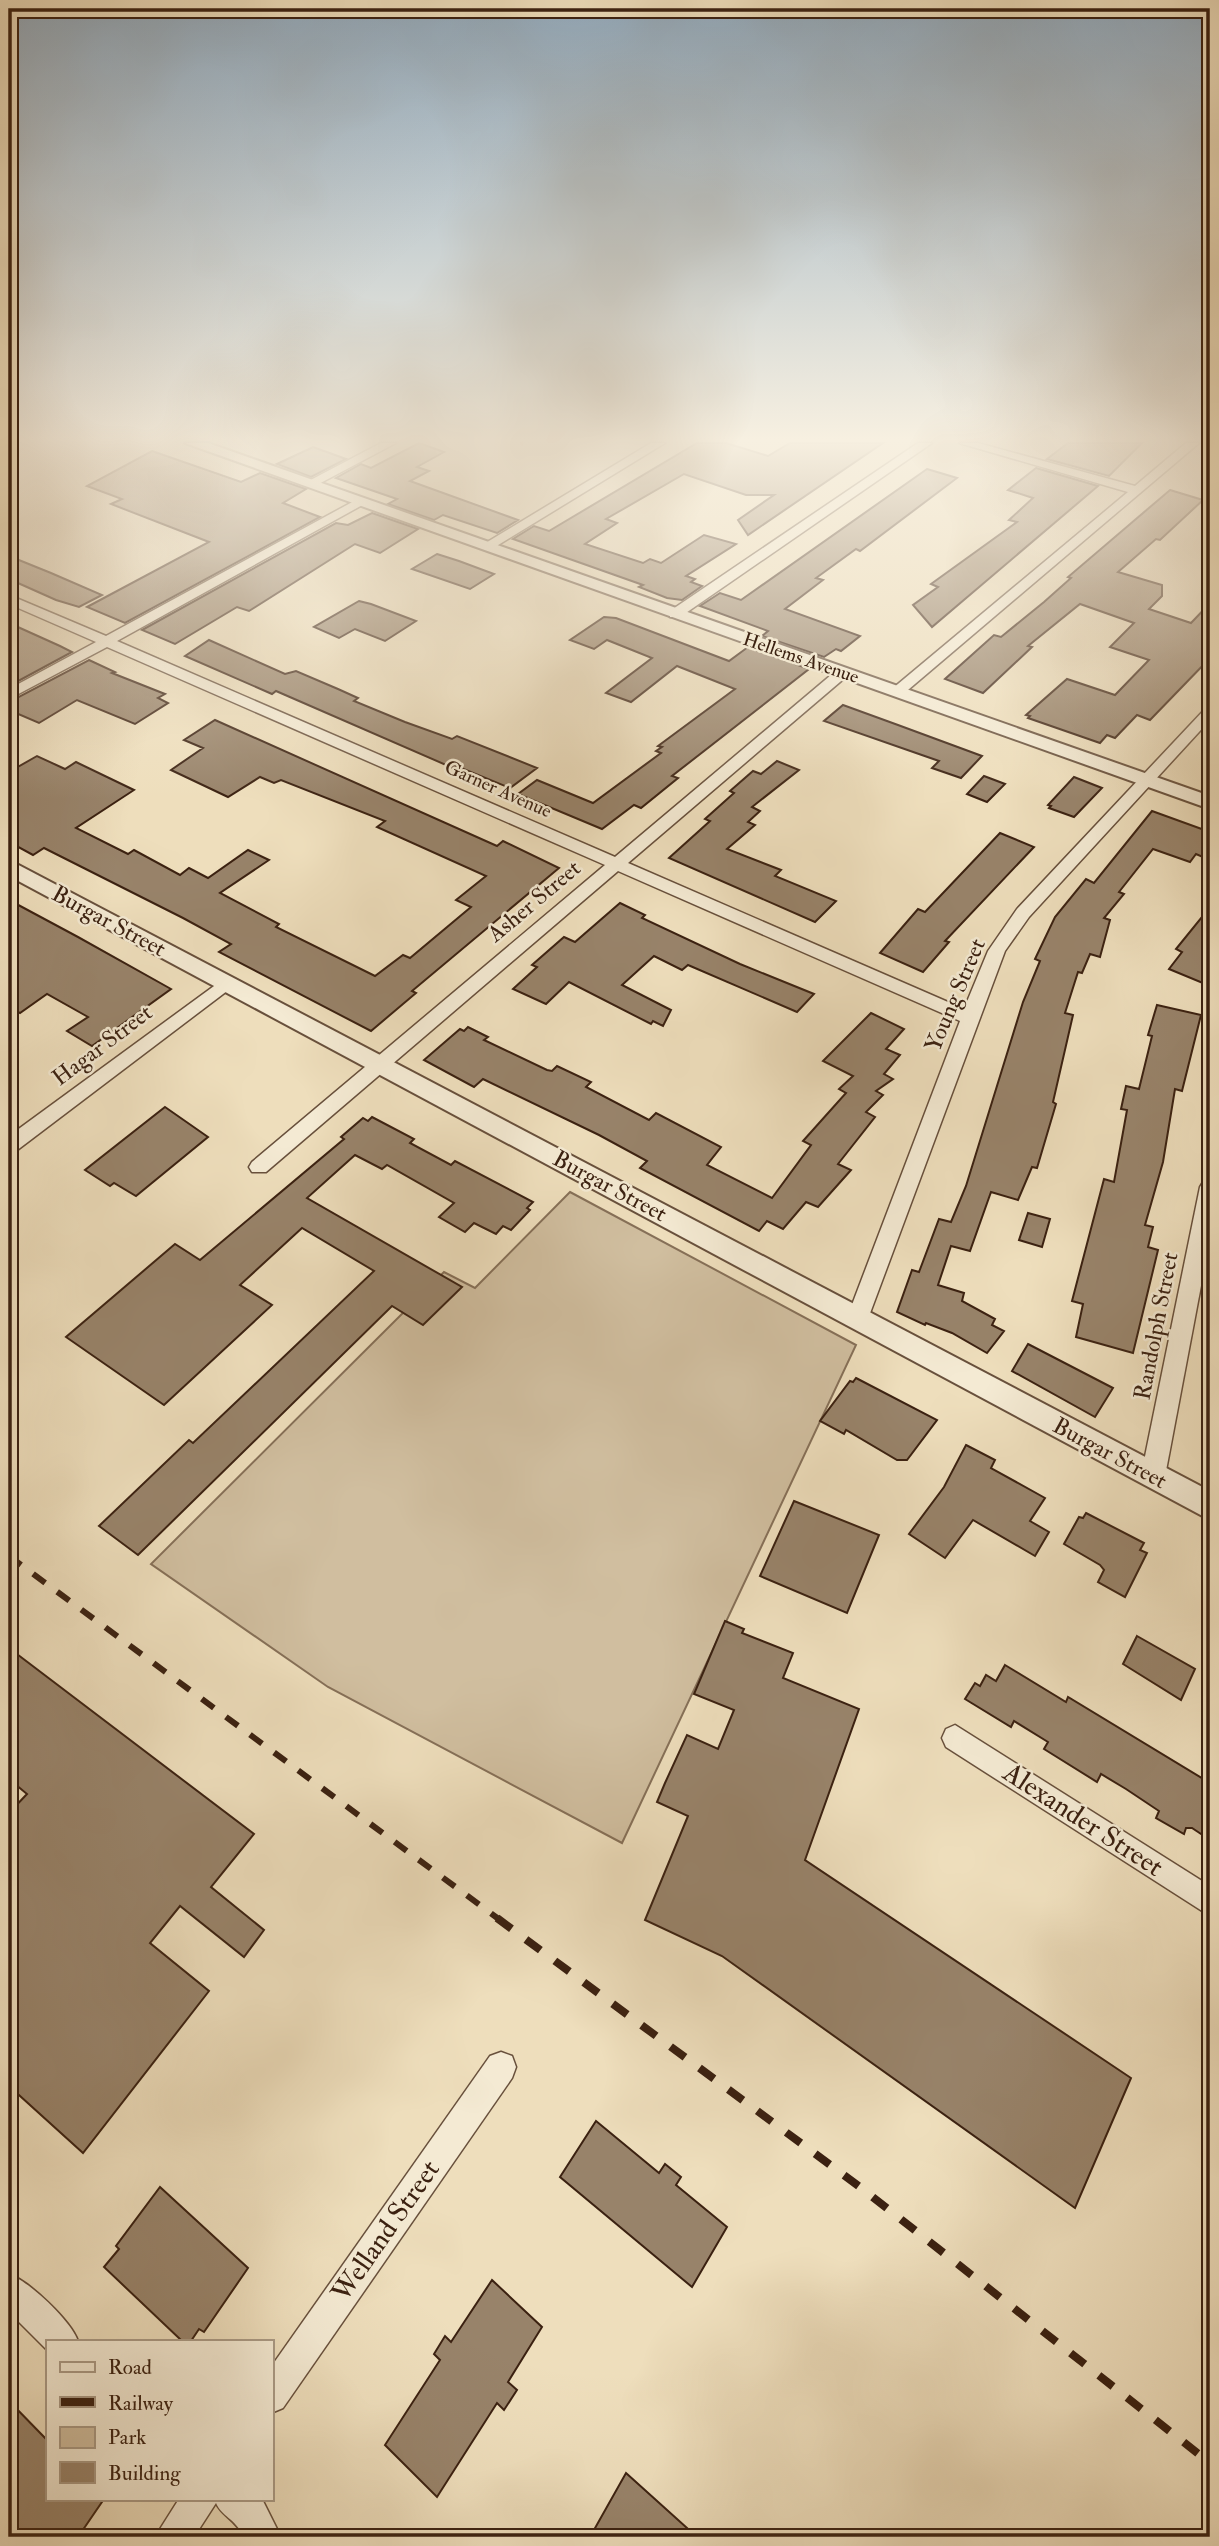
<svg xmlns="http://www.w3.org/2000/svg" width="1219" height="2546" font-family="'IM FELL Double Pica',serif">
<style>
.green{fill:#d0be9f;stroke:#867058;stroke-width:2}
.building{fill:#98836a;stroke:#3b2111;stroke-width:2}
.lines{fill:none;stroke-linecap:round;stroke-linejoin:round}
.minor-casing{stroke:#68503c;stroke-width:3}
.tertiary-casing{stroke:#68503c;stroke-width:4}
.minor{fill:#f4ead3;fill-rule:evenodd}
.tertiary{fill:#f4ead3;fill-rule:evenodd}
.rail-far1{stroke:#3b2111;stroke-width:6;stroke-dasharray:15 15;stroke-linecap:butt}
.rail{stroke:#3b2111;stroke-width:8;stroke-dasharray:18 18;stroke-linecap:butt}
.labels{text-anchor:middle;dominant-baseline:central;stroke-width:5;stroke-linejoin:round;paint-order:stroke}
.far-street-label{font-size:19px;fill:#3b2111;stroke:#f4ead3}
.street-label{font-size:23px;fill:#3b2111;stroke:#f4ead3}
.near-street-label{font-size:28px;fill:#3b2111;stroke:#f4ead3}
</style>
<rect width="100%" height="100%" fill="#eedebc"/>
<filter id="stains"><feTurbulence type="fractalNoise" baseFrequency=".00286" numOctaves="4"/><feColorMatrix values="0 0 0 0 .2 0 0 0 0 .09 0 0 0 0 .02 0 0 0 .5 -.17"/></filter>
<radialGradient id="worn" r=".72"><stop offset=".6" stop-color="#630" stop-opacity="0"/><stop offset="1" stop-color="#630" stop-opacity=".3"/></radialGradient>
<!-- green -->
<polygon class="green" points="570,1192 856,1345 622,1843 328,1687 151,1564 444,1272 475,1288"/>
<!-- building -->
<g class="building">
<polygon points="419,443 444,452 417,467 429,471 410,481 518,520 497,533 443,515 434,520 388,504 397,499 336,478 361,464 371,468"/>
<polygon points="697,443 726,443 768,456 790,443 883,443 748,535 738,520 774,495 746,495 684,474 606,519 617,523 585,544 643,563 650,559 661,563 704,535 736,544 686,576 695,579 691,582 702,586 682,600 667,598 639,587 643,585 513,539 534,526 549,531"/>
<polygon points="1068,443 1142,443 1109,476 1047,459"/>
<polygon points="313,447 346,459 311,477 277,464"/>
<polygon points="152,451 241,482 260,473 306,489 283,503 320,517 125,623 87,607 209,542 111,504 122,499 87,486"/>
<polygon points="1036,468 1098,486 932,627 913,605 938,587 931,584 1017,522 1009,520 1033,498 1008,490"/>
<polygon points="927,469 957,478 860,551 856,549 816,578 823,580 785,609 860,636 841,651 836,649 824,657 762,636 768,631 700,606 720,593 741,600"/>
<polygon points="1170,490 1203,500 1160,540 1156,539 1118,572 1162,585 1162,596 1149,609 1191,623 1210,603 1210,658 1150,720 1137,715 1115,738 1107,735 1100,743 1028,718 1030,716 1026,715 1067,679 1115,695 1149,660 1110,647 1134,623 1080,604 1028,646 1032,647 983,693 945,679 994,635 1001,637 1044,602 1071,578 1068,577"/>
<polygon points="372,513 418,529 380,553 355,544 249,611 237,607 175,644 142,630 336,523 348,525"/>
<polygon points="437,554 459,561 494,574 470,589 412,569"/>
<polygon points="9,556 51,573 102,595 79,607 56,600 9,579"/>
<polygon points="359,601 371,604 416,621 385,641 355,629 339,638 314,627"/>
<polygon points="604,617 616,618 729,661 748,647 809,669 672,776 678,778 641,808 634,805 602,829 518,794 537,780 593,803 661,753 656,751 662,747 658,746 735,689 677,666 631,702 606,693 652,658 607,640 594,649 570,640"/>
<polygon points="9,623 60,646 72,652 9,686"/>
<polygon points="209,640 285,674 296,671 338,689 358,698 354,701 405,722 452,739 457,736 537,768 510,788 456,766 453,768 276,691 272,694 185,656"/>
<polygon points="89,660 115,672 112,673 165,694 158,698 168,703 135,724 77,700 39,723 9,710 9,702"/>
<polygon points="843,705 898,725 982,756 961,778 932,768 939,761 824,721"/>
<polygon points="215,720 497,846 503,841 559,868 412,991 416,993 371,1031 219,952 231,944 183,918 44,848 33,855 9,842 9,772 37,756 65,769 76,762 134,790 76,828 128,854 134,850 180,875 189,868 208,878 248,850 269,860 220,893 279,924 276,927 375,976 403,955 410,958 471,907 456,900 486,876 377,827 385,821 281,780 274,783 260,777 228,797 171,770 203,748 184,740"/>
<polygon points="777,761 799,770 752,807 760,811 748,822 755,825 727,849 781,870 775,876 836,901 815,922 669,858 710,821 705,819 734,793 730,791 753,771 761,774"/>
<polygon points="984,776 1005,784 987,802 967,794"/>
<polygon points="1074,777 1102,788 1074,817 1049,808 1051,806 1048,805"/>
<polygon points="1152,811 1210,832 1210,860 1196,854 1190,862 1153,849 1119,892 1124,894 1104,918 1110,920 1100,957 1090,954 1082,973 1078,972 1065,1013 1073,1015 1053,1102 1056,1104 1037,1168 1032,1167 1018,1200 991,1192 970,1251 951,1246 938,1285 964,1293 962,1301 995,1319 992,1325 1004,1331 987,1353 952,1333 926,1323 925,1325 897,1312 912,1270 919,1272 939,1219 951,1222 966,1186 1023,1002 1040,961 1035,959 1055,917 1086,879 1094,883"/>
<polygon points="1000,833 1034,847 945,941 949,942 923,972 880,953 918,909 925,912"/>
<polygon points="9,900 78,937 171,989 92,1046 67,1031 88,1017 47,994 20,1013 9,1006"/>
<polygon points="620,903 645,915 642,918 740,964 814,994 797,1012 688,965 682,970 654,956 622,985 671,1010 663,1026 653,1021 651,1024 569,982 546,1004 513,989 537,967 532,965 564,937 575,942"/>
<polygon points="1210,907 1210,986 1169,969 1182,952 1176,949"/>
<polygon points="1157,1005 1201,1015 1182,1091 1175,1089 1163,1162 1145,1225 1153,1227 1148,1247 1158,1250 1133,1353 1076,1337 1083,1304 1072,1301 1104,1179 1114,1182 1127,1110 1121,1109 1126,1086 1139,1089 1152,1036 1148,1035"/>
<polygon points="871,1013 904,1029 886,1049 900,1055 884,1074 893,1079 876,1091 883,1095 866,1112 875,1117 838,1164 851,1170 818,1207 806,1202 783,1229 767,1221 759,1231 640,1168 647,1161 599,1135 483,1079 474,1087 424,1060 460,1029 464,1031 468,1027 488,1037 484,1040 547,1070 552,1071 557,1066 591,1082 586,1087 649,1120 656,1113 721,1147 707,1165 772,1198 811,1145 803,1141 846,1093 839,1089 853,1076 823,1061"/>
<polygon points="165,1107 208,1137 136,1196 114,1183 110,1186 85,1170"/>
<polygon points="372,1117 414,1139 410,1143 451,1165 455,1161 533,1202 527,1208 530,1210 511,1230 503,1226 496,1234 474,1223 465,1232 439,1217 454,1203 387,1165 382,1169 355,1155 307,1198 462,1287 423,1325 392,1306 138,1555 99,1526 189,1440 193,1443 374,1271 302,1228 240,1285 272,1305 164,1405 66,1337 175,1244 200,1260 344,1139 341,1137 363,1118 368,1121"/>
<polygon points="1028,1213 1050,1219 1042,1247 1019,1240"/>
<polygon points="1028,1344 1113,1388 1095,1417 1012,1371"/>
<polygon points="856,1378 937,1420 907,1460 897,1460 846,1430 844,1434 820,1421 850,1381 853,1382"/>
<polygon points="966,1445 995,1460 991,1468 1045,1498 1030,1521 1049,1532 1035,1556 973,1520 945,1558 909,1534 944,1487"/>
<polygon points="794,1501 879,1535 847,1613 760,1576"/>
<polygon points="1086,1513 1144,1543 1140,1550 1147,1553 1125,1597 1098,1582 1104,1570 1100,1565 1064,1544 1079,1517 1083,1518"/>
<polygon points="725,1621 744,1629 742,1633 793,1653 783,1678 859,1709 805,1860 1131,2078 1075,2208 722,1956 645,1920 688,1816 657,1802 665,1783 687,1735 718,1749 734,1710 694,1694"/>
<polygon points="1137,1636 1195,1669 1181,1700 1123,1664"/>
<polygon points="9,1648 254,1834 211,1887 264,1930 244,1957 180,1906 150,1943 209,1991 83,2153 9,2086 9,1813 27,1794 9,1779"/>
<polygon points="1005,1665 1066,1702 1068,1697 1210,1783 1210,1840 1192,1828 1186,1828 1184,1834 1156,1818 1159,1811 1126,1789 1101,1774 1097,1782 1044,1749 1048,1742 1014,1721 1011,1727 965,1699 975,1683 980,1686 986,1675 996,1681"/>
<polygon points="596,2121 659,2173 665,2164 681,2177 676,2185 727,2227 692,2287 560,2177"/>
<polygon points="160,2187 248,2268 204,2332 199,2329 191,2341 182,2341 104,2267 119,2249 116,2246"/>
<polygon points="492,2280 542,2327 508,2382 517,2390 504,2410 497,2403 437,2497 385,2445 440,2360 434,2354 445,2336 451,2342"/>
<polygon points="9,2401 47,2440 47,2499 104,2499 78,2537 9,2537"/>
<polygon points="626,2473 697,2537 590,2537"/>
</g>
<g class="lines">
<!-- minor casing -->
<g class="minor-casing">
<g id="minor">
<polygon points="381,443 396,443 313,487 303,484"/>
<polygon points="651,443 665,443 490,550 479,547"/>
<polygon points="918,443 932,443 680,617 670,617 670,611"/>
<polygon points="959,443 978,443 1135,486 1186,443 1199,443 902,695 892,695 892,689 1128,492"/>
<polygon points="356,500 366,503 117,641 615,857 837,670 847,670 847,676 628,863 964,1009 988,951 1017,909 1205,709 1210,708 1210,720 1029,917 1005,951 866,1324 858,1327 850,1324 847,1318 960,1021 618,871 266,1172 252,1172 249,1167 252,1162 605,865 107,647 9,699 9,689 96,642 9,604 9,595 106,636"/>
<polygon points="225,978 234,984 231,988 16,1151 9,1153 9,1136"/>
<polygon points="1210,1180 1210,1238 1165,1476 1161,1483 1153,1486 1145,1483 1141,1476 1200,1187 1203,1182"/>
<polygon points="955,1725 1210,1886 1210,1916 946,1747 942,1738 946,1729"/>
<polygon points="501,2052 512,2056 516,2067 512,2078 283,2408 271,2413 271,2367 490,2056"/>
<path d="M9,2274C30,2282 71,2321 78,2341H47V2350L9,2312Z"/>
<path d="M179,2499H262L281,2537H244C235,2518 222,2517 216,2503L194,2537H155Z"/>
</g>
</g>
<!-- tertiary casing -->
<g class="tertiary-casing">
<g id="tertiary">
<polygon points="185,443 208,443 1210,796 1210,809"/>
<polygon points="9,860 1210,1491 1210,1520 9,876"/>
</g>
</g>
<!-- minor -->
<use href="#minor" class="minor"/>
<!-- tertiary -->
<use href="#tertiary" class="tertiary"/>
<!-- rail-far1 -->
<polyline class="rail-far1" points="9,1556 500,1920"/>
<!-- rail -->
<polyline class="rail" points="497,1918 860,2187 1210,2463"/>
</g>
<!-- sky -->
<linearGradient id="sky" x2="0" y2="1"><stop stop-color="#92abbf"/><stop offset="0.55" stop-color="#f7f0e1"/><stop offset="1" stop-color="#f7f0e1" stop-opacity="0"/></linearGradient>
<rect width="1219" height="799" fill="url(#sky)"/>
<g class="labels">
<!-- far-street labels -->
<g class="far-street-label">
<text transform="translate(801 658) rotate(19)">Hellems Avenue</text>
<text transform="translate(498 789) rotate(24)">Garner Avenue</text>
</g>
<!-- street labels -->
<g class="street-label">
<text transform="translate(534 901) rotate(-40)">Asher Street</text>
<text transform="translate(109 921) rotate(28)">Burgar Street</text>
<text transform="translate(955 995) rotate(-67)">Young Street</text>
<text transform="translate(102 1045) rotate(-37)">Hagar Street</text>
<text transform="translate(610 1186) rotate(28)">Burgar Street</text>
<text transform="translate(1156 1326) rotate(-79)">Randolph Street</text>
<text transform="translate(1110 1453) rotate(28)">Burgar Street</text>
</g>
<!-- near-street labels -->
<g class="near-street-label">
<text transform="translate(1083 1820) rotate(33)">Alexander Street</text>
<text transform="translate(386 2231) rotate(-55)">Welland Street</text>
</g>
</g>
<!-- margin -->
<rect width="1219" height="2546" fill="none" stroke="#eedebc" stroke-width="35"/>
<rect x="10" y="10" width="1198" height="2525" fill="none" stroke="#3b2111" stroke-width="3.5"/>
<rect x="18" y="18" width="1184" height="2511" fill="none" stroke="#3b2111" stroke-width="2"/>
<!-- legend -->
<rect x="46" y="2340" width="228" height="161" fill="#f4ead3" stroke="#aa9a85" stroke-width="2"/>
<rect x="60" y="2362" width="35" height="10" fill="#f4ead3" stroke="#aa9a85" stroke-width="2"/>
<text x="108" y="2374" font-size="21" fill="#3b2111">Road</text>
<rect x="60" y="2397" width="35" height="10" fill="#3b2111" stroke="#aa9a85" stroke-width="2"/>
<text x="108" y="2410" font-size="21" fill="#3b2111">Railway</text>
<rect x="60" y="2427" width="35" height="21" fill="#d0be9f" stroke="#aa9a85" stroke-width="2"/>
<text x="108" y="2444" font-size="21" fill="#3b2111">Park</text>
<rect x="60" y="2462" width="35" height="21" fill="#98836a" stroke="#aa9a85" stroke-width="2"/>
<text x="108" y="2480" font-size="21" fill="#3b2111">Building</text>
<rect width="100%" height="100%" filter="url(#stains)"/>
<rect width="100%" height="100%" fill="url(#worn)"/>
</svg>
